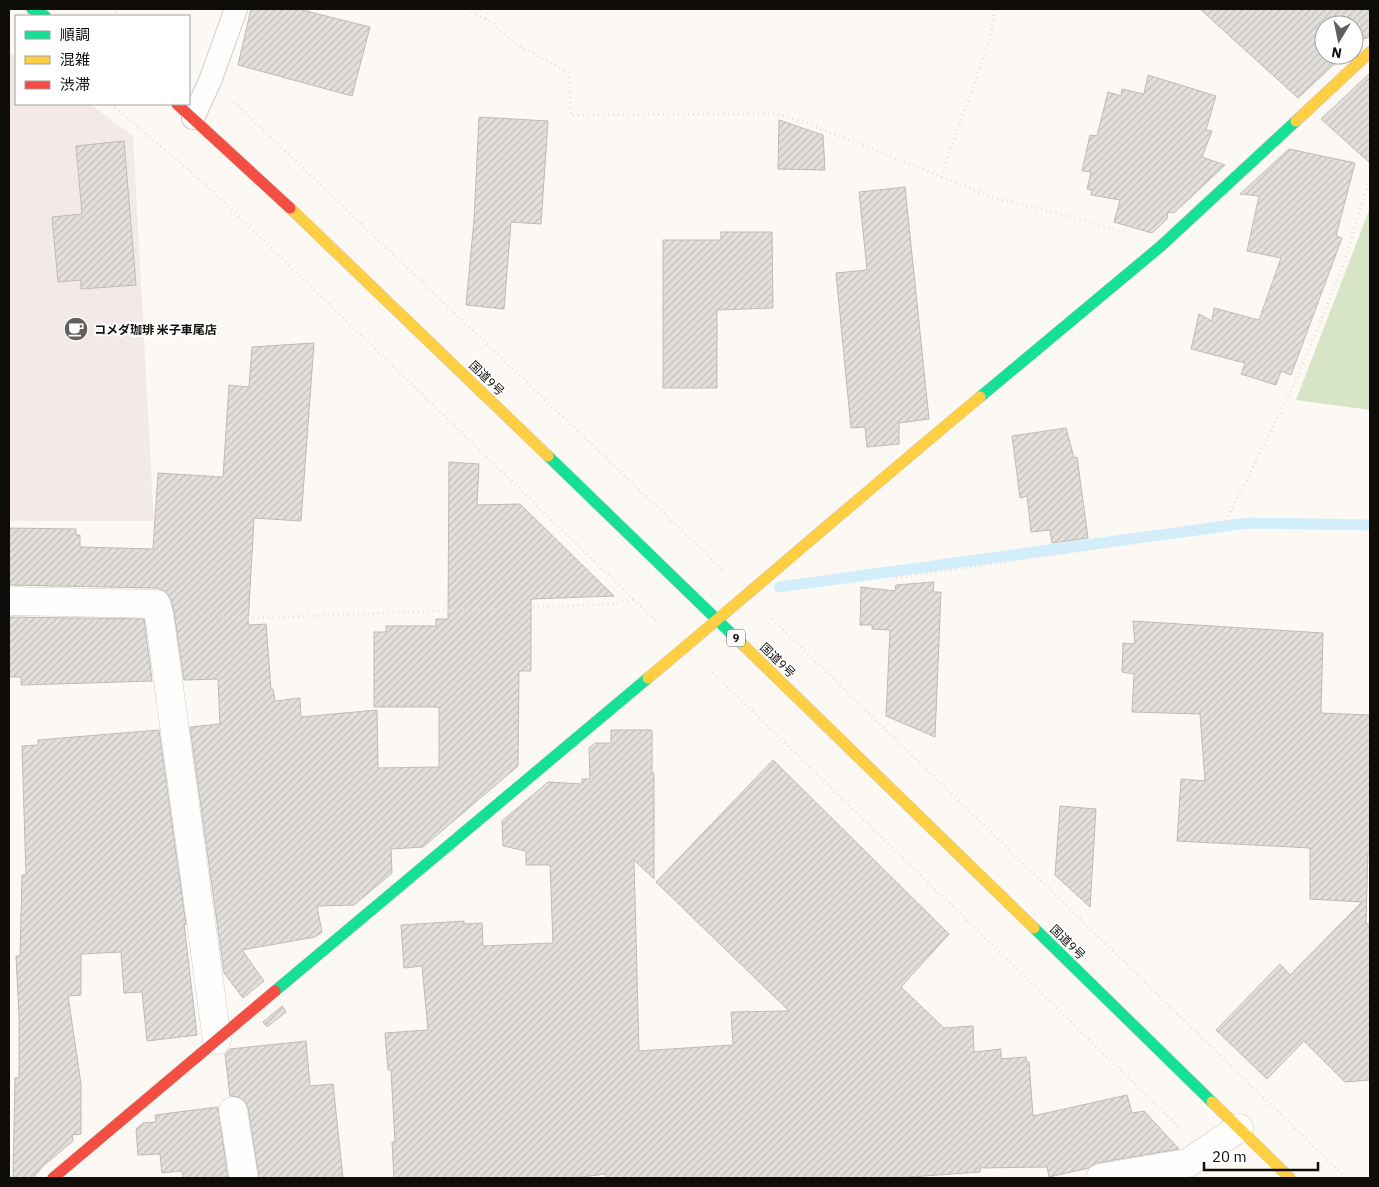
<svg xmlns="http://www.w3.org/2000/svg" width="1379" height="1187" font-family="'IBM Plex Sans','Noto Sans JP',sans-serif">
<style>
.commercial{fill:#f3e9e8}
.green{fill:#d7e5c6}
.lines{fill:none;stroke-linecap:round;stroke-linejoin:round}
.stream{stroke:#d3eefb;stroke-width:11}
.building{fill:url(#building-hatch);stroke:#bebbb7}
.lane-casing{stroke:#d0cdc9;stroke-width:24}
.street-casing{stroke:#d0cdc9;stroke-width:29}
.fast-casing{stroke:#d0cdc9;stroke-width:12}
.slow-casing{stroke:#d0cdc9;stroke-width:12}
.jam-casing{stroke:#d0cdc9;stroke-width:12}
.path{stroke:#e2e1e0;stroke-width:3;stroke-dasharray:1 4;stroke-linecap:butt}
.lane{stroke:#fffefe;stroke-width:22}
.street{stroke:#fffefe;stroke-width:28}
.fast{stroke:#16e098;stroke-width:11}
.slow{stroke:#ffcf43;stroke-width:11}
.jam{stroke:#f24e42;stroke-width:11}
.labels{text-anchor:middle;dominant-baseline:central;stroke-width:4;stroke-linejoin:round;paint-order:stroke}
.shield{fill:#fff;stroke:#575653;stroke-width:1}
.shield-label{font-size:11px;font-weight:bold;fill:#0f0d09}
.poi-label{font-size:12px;font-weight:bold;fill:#0f0d09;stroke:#fff;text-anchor:start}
.street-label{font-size:12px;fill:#0f0d09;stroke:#fff}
</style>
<defs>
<pattern id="building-hatch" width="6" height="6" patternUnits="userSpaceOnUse" patternTransform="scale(1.25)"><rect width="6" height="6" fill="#e3e0dc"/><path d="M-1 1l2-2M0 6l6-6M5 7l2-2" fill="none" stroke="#c2bfbb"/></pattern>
</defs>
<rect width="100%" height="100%" fill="#fcf9f5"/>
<!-- commercial -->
<polygon class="commercial" points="9,52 16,56 16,104 90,104 133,136 154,521 9,521"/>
<!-- green -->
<polygon class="green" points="1370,208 1370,410 1296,400"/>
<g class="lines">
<!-- stream -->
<polyline class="stream" points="779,587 1248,523 1370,525"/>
</g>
<!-- building -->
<g class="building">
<polygon points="251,9 298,9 370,27 352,96 238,65"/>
<polygon points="1200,9 1370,9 1370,37 1360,40 1354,46 1354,25 1324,25 1324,55 1344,55 1298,98"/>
<polygon points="1370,73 1370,163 1321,119"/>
<polygon points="1148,75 1216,96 1206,130 1212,131 1202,157 1225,165 1174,213 1168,212 1167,219 1152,233 1114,222 1120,200 1091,195 1092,190 1087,189 1091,172 1082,171 1090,135 1097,136 1108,92 1121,96 1122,89 1144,94"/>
<polygon points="479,117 548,121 541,224 511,222 504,309 466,305 474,220"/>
<polygon points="779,120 823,135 825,170 778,169"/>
<polygon points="124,141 136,285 81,289 81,280 58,282 52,217 82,214 76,146"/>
<polygon points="1289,149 1355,163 1336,236 1342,238 1291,375 1281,371 1276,385 1241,374 1245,363 1191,349 1199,314 1212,321 1214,308 1259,320 1281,258 1247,251 1259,196 1240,194"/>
<polygon points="905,187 929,419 899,423 899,444 867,447 865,427 851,428 836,273 867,270 859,192"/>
<polygon points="721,232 772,232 773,308 717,310 717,388 663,388 663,240 721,240"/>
<polygon points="314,343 301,521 254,518 248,625 266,624 271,689 273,689 275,701 300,698 301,717 377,710 378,768 439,767 439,707 374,707 374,632 386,632 386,626 436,626 436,619 448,619 449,462 479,464 477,505 520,504 614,596 531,599 531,671 519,671 518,766 423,847 391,849 392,873 354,905 317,906 322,932 315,937 242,950 264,981 243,998 224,973 190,727 220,724 218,679 184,680 174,612 171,599 165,591 156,588 9,585 9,528 76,529 76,535 80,535 80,547 153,549 158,473 223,477 229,385 249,387 252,347"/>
<polygon points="1066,428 1074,458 1077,457 1088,538 1052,543 1050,530 1031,532 1027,496 1020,498 1012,436"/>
<polygon points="934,582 933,592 941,592 935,737 886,716 890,630 872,629 872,625 860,625 861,587 895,591 896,585"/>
<polygon points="9,617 144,619 152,681 21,685 21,677 9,677"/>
<polygon points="1133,621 1323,633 1321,713 1370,715 1370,852 1368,851 1366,924 1370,924 1370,1080 1345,1082 1304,1041 1267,1079 1216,1030 1280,964 1290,975 1362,902 1310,899 1310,848 1177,841 1181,779 1205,781 1200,714 1132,712 1134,674 1122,672 1123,643 1135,644"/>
<polygon points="159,730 186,925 184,923 197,1035 147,1041 142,992 124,993 121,952 81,954 81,995 68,996 81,1084 81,1134 72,1135 73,1141 43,1166 33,1178 13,1178 15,1078 19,1078 19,1015 16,956 20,956 22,875 26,875 22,746 38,745 38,740"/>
<polygon points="611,730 652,730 652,773 654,773 654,879 634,860 639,1051 733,1045 731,1012 789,1011 656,882 773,760 949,934 901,987 944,1028 973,1026 974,1052 1001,1049 1001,1059 1026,1057 1027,1062 1029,1062 1033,1116 1127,1095 1132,1113 1144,1111 1179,1149 1097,1163 1089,1168 1049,1177 1047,1167 980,1168 980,1172 896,1178 606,1178 606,1174 573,1178 394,1178 392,1142 395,1142 391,1070 388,1070 385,1033 428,1030 422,966 404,968 401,925 464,921 464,924 482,923 483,946 553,943 550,865 526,865 526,851 503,846 502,821 548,782 582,784 582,779 590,779 589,748 595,743 611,743"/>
<polygon points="1060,806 1096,809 1090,907 1055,875"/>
<polygon points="282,1006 286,1012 267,1027 263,1022"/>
<polygon points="306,1041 310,1086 333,1084 343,1178 259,1178 248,1108 245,1102 239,1097 230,1096 225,1054 230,1049"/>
<polygon points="218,1107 228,1178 183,1178 182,1171 162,1173 160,1154 138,1155 136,1129 143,1123 156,1122 155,1115"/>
</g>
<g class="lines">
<!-- lane casing -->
<g class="lane-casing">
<polyline id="lane" points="193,118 210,81 236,9"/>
</g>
<!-- street casing -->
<g class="street-casing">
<g id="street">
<polyline points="9,601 156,604 159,614 217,1040"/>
<polyline points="233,1111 244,1178"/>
<polyline points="1100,1178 1188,1163 1239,1128"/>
</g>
</g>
<!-- fast casing -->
<g class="fast-casing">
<g id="fast">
<polyline points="32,9 45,16"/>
<polyline points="980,397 1161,246 1296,121"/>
<polyline points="548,456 742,644"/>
<polyline points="1034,928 1212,1102"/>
<polyline points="275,991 648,678"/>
</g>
</g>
<!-- slow casing -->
<g class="slow-casing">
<g id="slow">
<polyline points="1296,121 1370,52"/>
<polyline points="290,208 548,456"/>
<polyline points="742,644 1034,928"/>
<path d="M648,678C759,585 868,490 980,397"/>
<polyline points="1212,1102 1290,1178"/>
</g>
</g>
<!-- jam casing -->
<g class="jam-casing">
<g id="jam">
<polyline points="177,104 290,208"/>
<polyline points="53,1178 275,991"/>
</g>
</g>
<!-- path -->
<g class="path">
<polyline points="111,9 122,16"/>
<polyline points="467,9 492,23 518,45 569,73 571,115 777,114 804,122 995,198 1053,212 1125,233"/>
<polyline points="486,19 490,9"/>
<polyline points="9,40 16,44"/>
<polyline points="234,102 724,571"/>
<polyline points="111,104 206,185 659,624"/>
<polyline points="941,177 989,41 995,9"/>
<polyline points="896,578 1084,550 1226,521 1296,381 1342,268 1370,179"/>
<polyline points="193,615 253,618 613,604 633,599"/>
<polyline points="772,619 1346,1178"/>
<polyline points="709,669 1181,1129"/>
</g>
<!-- lane -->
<use href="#lane" class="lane"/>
<!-- street -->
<use href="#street" class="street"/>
<!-- fast -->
<use href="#fast" class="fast"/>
<!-- slow -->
<use href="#slow" class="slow"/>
<!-- jam -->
<use href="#jam" class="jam"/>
</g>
<!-- icons -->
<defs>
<g id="cafe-disc" transform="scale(1.25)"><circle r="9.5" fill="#62605c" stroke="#fff"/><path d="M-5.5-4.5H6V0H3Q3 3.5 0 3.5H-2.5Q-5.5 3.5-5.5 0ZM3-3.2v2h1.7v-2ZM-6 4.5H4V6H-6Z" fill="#fff"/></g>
</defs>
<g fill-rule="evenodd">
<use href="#cafe-disc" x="76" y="329"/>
</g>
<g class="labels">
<!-- shield labels -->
<rect class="shield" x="727" y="629.5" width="18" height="17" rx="4"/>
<g class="shield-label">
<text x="736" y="638">9</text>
</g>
<!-- poi labels -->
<g class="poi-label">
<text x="94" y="329">コメダ珈琲 米子車尾店</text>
</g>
<!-- street labels -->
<g class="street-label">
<text transform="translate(487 378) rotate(44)">国道9号</text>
<text transform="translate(778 660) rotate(44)">国道9号</text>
<text transform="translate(1068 942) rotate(44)">国道9号</text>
</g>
</g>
<!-- border -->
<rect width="1379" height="1187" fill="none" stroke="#0f0d09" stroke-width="20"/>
<!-- legend -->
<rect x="15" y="15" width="175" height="90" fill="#ffffff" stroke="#9f9e9d"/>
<rect x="25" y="31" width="25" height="8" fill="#16e098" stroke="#9f9e9d"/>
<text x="60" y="40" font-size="15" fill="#0f0d09">順調</text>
<rect x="25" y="56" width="25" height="8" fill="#ffcf43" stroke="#9f9e9d"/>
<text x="60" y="65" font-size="15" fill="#0f0d09">混雑</text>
<rect x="25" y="81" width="25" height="8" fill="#f24e42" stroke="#9f9e9d"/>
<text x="60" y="90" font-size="15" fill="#0f0d09">渋滞</text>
<!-- north arrow -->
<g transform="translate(1339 40) rotate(190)"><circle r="24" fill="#ffffff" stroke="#9f9e9d"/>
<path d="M0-4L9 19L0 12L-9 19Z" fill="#62605c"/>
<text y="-8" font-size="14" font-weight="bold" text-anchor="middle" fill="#0f0d09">N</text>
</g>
<!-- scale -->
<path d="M1204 1162v8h114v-8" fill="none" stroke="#0f0d09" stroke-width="2.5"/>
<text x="1212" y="1162" font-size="15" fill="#0f0d09" stroke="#ffffff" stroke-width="4" paint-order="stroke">20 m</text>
</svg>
